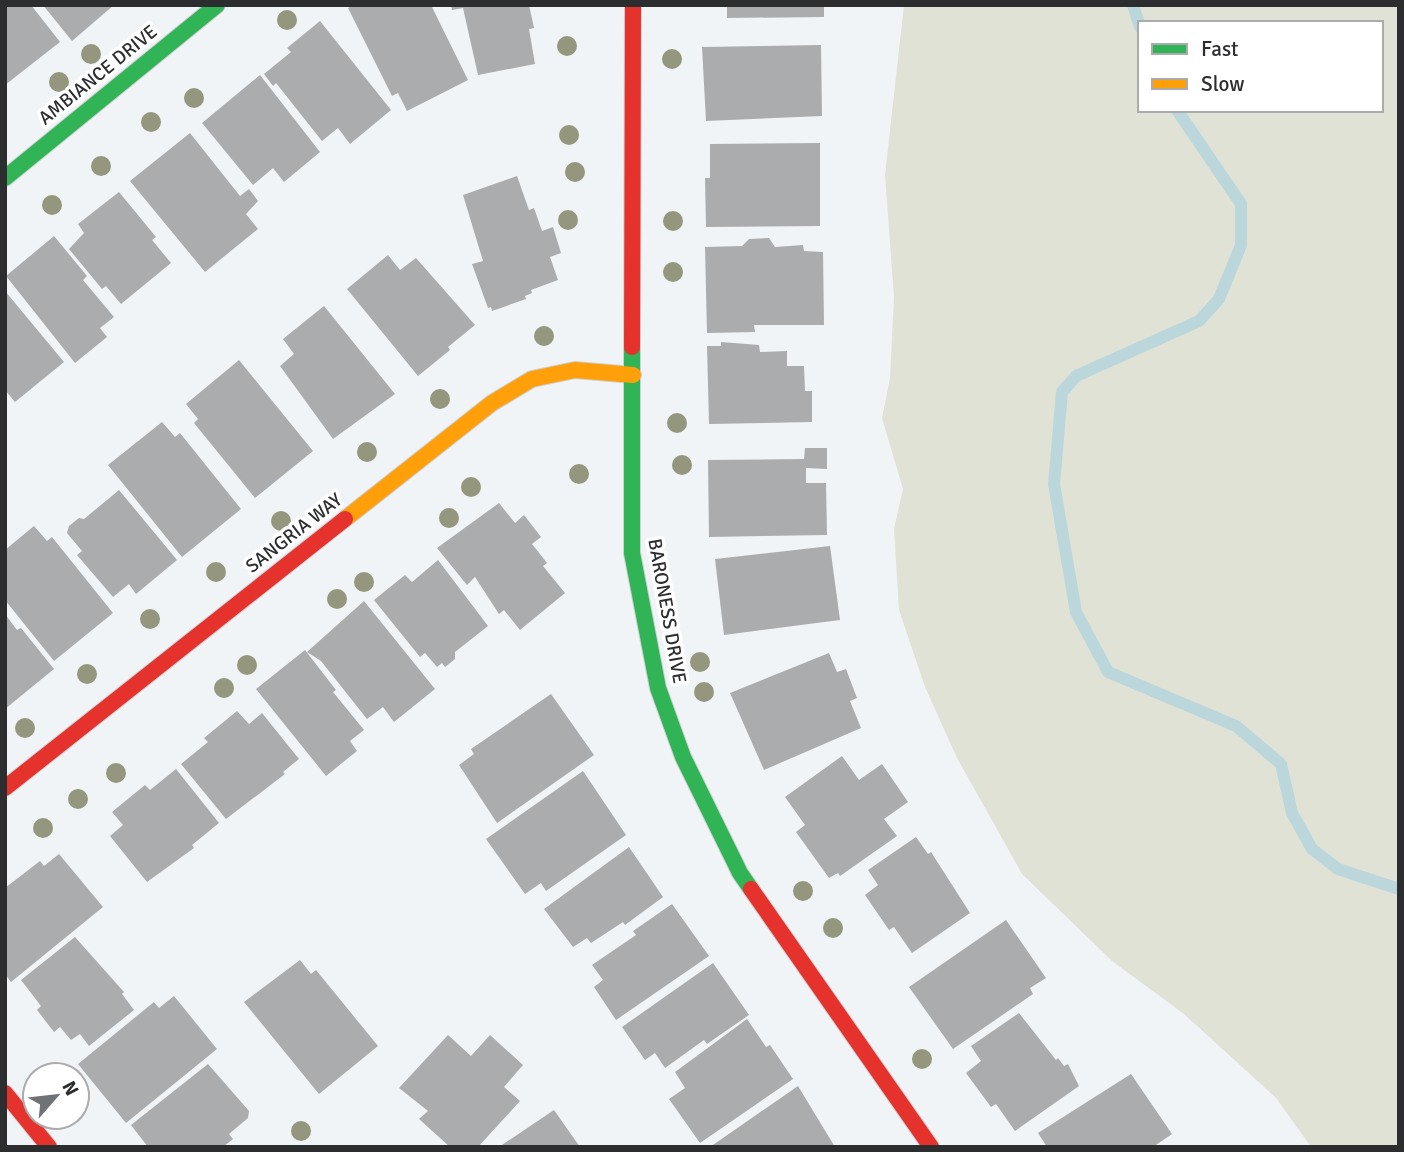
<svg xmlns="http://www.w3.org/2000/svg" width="1404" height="1152" font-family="Signika,sans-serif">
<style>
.green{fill:#dfe2d5;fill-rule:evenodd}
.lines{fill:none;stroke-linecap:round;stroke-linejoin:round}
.stream{stroke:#bbd7db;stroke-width:12}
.building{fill:#aaacae}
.fast-casing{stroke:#cdd0d3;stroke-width:18}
.slow-casing{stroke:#cdd0d3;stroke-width:18}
.jam-casing{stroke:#cdd0d3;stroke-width:18}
.fast{stroke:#30b455;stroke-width:16}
.slow{stroke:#ff9f0a;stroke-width:16}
.jam{stroke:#e5322d;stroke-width:16}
.tree{fill:#94977d}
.labels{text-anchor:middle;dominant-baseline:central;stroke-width:7;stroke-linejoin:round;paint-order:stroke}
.street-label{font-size:19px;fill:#2b2d2f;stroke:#fff}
</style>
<rect width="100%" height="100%" fill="#f1f4f7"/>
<!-- green -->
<path class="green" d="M904,5H1399V1147H1311L1276,1098L1184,1014L1112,961L1022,874L957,758L925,687L899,610L894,529L903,489L882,418L890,378L894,297L885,175ZM1140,23H1381V110H1140Z"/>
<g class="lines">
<!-- stream -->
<g class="stream">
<polyline points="1133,5 1140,27"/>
<polyline points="1177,110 1241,204 1241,245 1219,299 1199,321 1076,376 1062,392 1054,484 1076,612 1108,672 1236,726 1281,764 1292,813 1312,849 1338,869 1399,889"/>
</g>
</g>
<!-- building -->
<g class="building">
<polygon points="5,5 31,5 60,42 5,85"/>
<polygon points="43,5 114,5 72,41"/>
<polygon points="354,5 431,5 468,80 407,111 398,93 392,96 348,8"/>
<polygon points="451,5 529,5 534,28 529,29 535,64 478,75 463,8 452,10"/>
<polygon points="727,5 824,5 824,17 727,18"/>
<polygon points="320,21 391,110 350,144 338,128 322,141 276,83 273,86 264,74 291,52 287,48"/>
<polygon points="821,45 822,116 706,121 702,47"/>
<polygon points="260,75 320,152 284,182 273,168 253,185 202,123"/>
<polygon points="190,133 240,196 249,189 258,201 246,214 258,229 205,272 130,181"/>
<polygon points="820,143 820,226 706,227 705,178 710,178 710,144"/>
<polygon points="517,176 529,210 534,208 542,231 553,227 561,253 550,257 558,280 531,290 532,293 525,296 526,299 492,311 491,307 488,308 472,264 483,261 463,195"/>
<polygon points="119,192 156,237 152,240 171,263 121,304 106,286 102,289 69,249 84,233 78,224"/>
<polygon points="54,236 87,276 83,280 114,317 100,328 107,337 75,363 6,276"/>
<polygon points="769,238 775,247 803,245 804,251 823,252 824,325 754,325 755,332 707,333 705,247 742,246 749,239"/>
<polygon points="388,255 400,270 416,258 475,325 448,347 450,350 418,376 347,289"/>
<polygon points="5,291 64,362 15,402 5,390"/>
<polygon points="324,306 395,394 333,439 280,366 294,354 283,339"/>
<polygon points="721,342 759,345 760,352 787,351 787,366 804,366 805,391 812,391 812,422 709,424 707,346 721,346"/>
<polygon points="239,360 313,451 255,498 194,423 198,419 186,404"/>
<polygon points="162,422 175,437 180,433 241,509 182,557 108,465"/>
<polygon points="805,448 827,448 827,469 806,468 806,483 826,483 827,535 709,537 708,460 804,459"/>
<polygon points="119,490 177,560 136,594 129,584 113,597 77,555 82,551 67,533 69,526 79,518 84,519"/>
<polygon points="499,503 515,523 524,515 541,537 532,544 547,563 543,566 565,593 520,630 504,610 499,614 475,577 467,585 437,548"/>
<polygon points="34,526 47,541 52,537 113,613 54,661 5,600 5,550"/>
<polygon points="830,546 840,620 724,635 715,559"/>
<polygon points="438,560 488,626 455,652 455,659 445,667 442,663 437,667 425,653 420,657 374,600 405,575 412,582"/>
<polygon points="364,601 435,689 394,722 383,707 367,719 321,661 307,652"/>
<polygon points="5,614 17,630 21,628 54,669 5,709"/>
<polygon points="305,650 336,690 333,692 364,730 350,741 357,751 326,776 256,689"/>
<polygon points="829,653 837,672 846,669 857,698 850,701 861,728 764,770 730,693"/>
<polygon points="551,694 594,755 497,823 459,765 474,754 471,749"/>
<polygon points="237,711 249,724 262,713 299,759 283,772 285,774 226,819 181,764 208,742 204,738"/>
<polygon points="842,756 859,780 882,764 908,802 884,819 897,836 840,876 838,873 829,878 796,832 805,825 785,797"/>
<polygon points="176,769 219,823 192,845 194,848 147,882 110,836 123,825 112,812 145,785 150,790"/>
<polygon points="583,771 626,835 546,891 541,883 525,894 486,839"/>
<polygon points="916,837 928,854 931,852 970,913 912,953 894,927 889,930 865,895 878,885 868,870"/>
<polygon points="629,847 663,897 625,925 623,922 591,943 587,938 573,947 544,909"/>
<polygon points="59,854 103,907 11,982 5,974 5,888 40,861 44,866"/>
<polygon points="672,904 709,956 616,1020 594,987 603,980 592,965 636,935 633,931"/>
<polygon points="1006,920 1046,978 1030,988 1033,994 953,1049 909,987"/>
<polygon points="75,937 124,992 122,994 134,1010 89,1046 80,1034 71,1040 60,1027 54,1032 37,1010 41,1006 21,980"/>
<polygon points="300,960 311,974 316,970 378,1046 319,1094 244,1002"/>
<polygon points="713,963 749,1015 707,1044 704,1040 665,1068 655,1053 645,1060 622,1027"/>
<polygon points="174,996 217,1049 126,1123 78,1064 154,1002 159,1008"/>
<polygon points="1019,1013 1056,1060 1058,1058 1064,1066 1068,1064 1079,1086 1015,1131 996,1104 991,1107 966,1073 981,1061 971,1046"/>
<polygon points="747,1019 766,1047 770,1045 793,1079 700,1143 669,1099 685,1088 675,1072"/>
<polygon points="448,1035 471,1056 490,1035 523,1065 504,1087 520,1101 478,1147 450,1147 419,1119 428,1111 399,1088"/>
<polygon points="208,1064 249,1111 248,1118 229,1134 233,1139 223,1147 148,1147 131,1125"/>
<polygon points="1131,1074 1172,1134 1153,1147 1047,1147 1038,1133"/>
<polygon points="798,1086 835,1147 710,1147"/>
<polygon points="554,1110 580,1147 499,1147"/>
</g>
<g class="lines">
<!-- fast casing -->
<g class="fast-casing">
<g id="fast">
<polyline points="5,178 217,5"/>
<polyline points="632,347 632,553 658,688 683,757 740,873 751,889"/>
</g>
</g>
<!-- slow casing -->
<g class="slow-casing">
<polyline id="slow" points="345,519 492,403 532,379 575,370 633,375"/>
</g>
<!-- jam casing -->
<g class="jam-casing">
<g id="jam">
<polyline points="632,347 633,5"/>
<polyline points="5,788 345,519"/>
<polyline points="751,889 931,1147"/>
<polyline points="5,1093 49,1147"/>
</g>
</g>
<!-- fast -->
<use href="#fast" class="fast"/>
<!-- slow -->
<use href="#slow" class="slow"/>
<!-- jam -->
<use href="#jam" class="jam"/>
</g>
<!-- trees -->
<g class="tree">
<circle cx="287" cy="20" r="10"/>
<circle cx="567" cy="46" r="10"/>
<circle cx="91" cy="54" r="10"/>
<circle cx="672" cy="59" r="10"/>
<circle cx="59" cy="82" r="10"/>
<circle cx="194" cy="98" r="10"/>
<circle cx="151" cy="122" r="10"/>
<circle cx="569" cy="135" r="10"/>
<circle cx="101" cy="166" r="10"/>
<circle cx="575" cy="172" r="10"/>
<circle cx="52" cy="205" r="10"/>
<circle cx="568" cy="220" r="10"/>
<circle cx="673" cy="221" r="10"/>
<circle cx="673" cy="272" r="10"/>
<circle cx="544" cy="336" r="10"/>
<circle cx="440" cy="399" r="10"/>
<circle cx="677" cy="423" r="10"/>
<circle cx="367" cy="452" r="10"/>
<circle cx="682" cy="465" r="10"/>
<circle cx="579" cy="474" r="10"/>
<circle cx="471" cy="487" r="10"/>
<circle cx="449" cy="518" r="10"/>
<circle cx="281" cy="521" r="10"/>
<circle cx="216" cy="572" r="10"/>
<circle cx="364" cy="582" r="10"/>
<circle cx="337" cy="599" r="10"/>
<circle cx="150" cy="619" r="10"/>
<circle cx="700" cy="662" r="10"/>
<circle cx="247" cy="665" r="10"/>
<circle cx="87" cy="674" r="10"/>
<circle cx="224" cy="688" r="10"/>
<circle cx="704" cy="692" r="10"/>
<circle cx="25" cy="728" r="10"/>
<circle cx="116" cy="773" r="10"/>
<circle cx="78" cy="799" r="10"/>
<circle cx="43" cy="828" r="10"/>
<circle cx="803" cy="891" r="10"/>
<circle cx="833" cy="928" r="10"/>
<circle cx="922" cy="1059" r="10"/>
<circle cx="301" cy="1131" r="10"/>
</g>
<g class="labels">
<!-- street labels -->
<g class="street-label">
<text transform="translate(98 75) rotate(-39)">AMBIANCE DRIVE</text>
<text transform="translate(294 533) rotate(-38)">SANGRIA WAY</text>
<text transform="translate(667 611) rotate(80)">BARONESS DRIVE</text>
</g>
</g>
<!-- border -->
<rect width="1404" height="1152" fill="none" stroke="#2b2d2f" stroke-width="14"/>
<!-- legend -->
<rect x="1138" y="21" width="245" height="91" fill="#ffffff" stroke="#aaabac" stroke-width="2"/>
<rect x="1152" y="44" width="35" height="10" fill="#30b455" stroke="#aaabac" stroke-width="2"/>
<text x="1201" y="56" font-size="21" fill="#2b2d2f">Fast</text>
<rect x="1152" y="79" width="35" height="10" fill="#ff9f0a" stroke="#aaabac" stroke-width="2"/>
<text x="1201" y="91" font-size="21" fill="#2b2d2f">Slow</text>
<!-- north arrow -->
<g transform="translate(56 1096) rotate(62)"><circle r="33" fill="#ffffff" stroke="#aaabac" stroke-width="2"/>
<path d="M0-5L12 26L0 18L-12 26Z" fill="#707375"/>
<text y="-10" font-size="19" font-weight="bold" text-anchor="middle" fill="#2b2d2f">N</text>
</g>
</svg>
